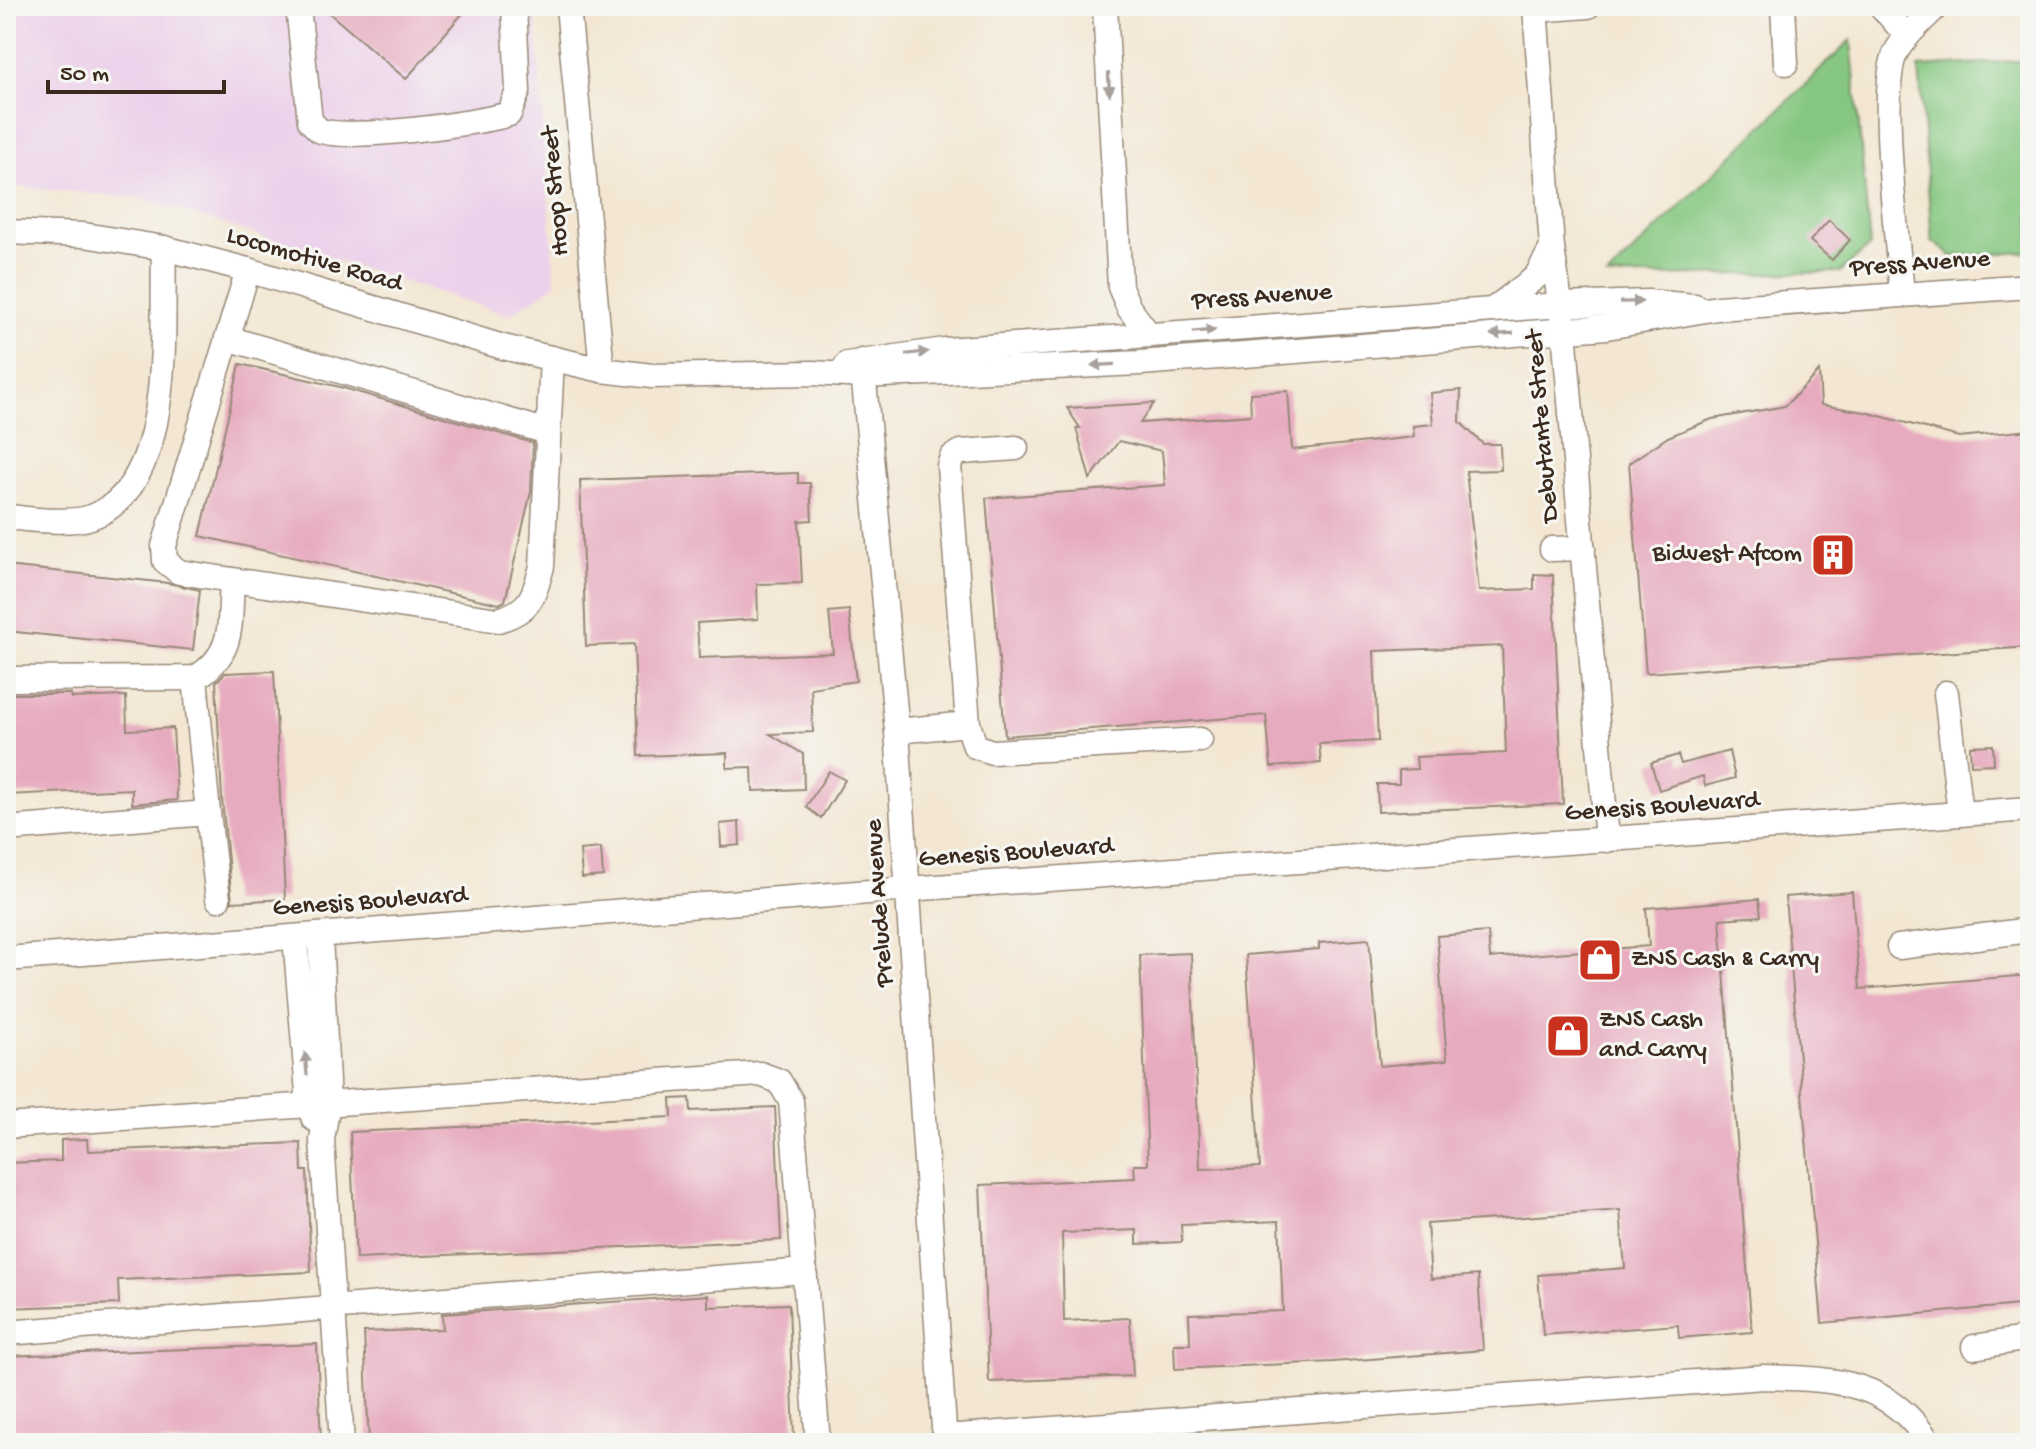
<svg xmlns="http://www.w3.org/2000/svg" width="2036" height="1449" font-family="'Gochi Hand',sans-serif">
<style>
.built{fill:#ecd1ea}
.green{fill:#85c780;stroke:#60784f;stroke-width:2}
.building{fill:#e7abbf}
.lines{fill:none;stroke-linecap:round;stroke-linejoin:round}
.minor-casing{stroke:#978878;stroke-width:27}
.minor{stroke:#fff;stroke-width:24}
.oneway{fill:#a79f9a}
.labels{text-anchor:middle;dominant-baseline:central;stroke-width:6;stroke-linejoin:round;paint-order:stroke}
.street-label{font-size:26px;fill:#3b2a1e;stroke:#f6f6f2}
.poi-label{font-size:26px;fill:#3b2a1e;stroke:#f6f6f2;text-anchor:start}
</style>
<rect width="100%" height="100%" fill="#f6f6f2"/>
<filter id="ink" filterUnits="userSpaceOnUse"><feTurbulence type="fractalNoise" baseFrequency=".0125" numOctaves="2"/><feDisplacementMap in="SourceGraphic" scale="16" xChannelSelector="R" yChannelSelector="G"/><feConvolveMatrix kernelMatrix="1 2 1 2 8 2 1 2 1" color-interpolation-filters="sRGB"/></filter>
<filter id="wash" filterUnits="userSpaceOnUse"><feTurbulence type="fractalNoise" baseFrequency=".006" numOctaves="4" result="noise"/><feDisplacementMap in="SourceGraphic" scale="32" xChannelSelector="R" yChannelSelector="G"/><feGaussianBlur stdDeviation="1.8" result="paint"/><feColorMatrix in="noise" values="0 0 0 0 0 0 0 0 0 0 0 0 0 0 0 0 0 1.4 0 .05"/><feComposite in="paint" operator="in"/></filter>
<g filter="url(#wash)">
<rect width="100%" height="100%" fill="#f3e7d3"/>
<!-- built -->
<polygon class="built" points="6,6 535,6 555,285 509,315 141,198 6,186"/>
<!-- green -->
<g class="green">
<polygon points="1851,40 1870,246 1840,272 1607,277"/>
<polygon points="2030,60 2030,252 1952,256 1932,241 1919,67"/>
</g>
<g id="blocks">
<!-- building -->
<g class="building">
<polygon points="321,6 469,6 406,79"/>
<polygon points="1829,220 1850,240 1832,260 1810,241"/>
<polygon points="240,364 340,387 533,443 531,492 505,601 499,604 200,536"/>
<polygon points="1819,371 1821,405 1865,412 1959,437 2030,430 2030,647 1646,673 1629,463 1668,437 1712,419 1785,406"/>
<polygon points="1461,390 1460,422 1483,444 1500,444 1501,470 1466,471 1479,591 1534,589 1534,574 1553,575 1563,804 1378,812 1377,784 1399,784 1399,770 1417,769 1416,757 1506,753 1502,646 1374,651 1378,741 1319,744 1321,763 1271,767 1266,715 1005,736 986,498 1165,485 1162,451 1119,441 1090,479 1076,428 1080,428 1067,408 1154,403 1140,423 1251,415 1250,393 1288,391 1292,450 1414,437 1413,426 1433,424 1430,393"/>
<polygon points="798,473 798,483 810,483 812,520 799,521 802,583 757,584 758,619 697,623 699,658 833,653 829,612 849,610 856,681 811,688 813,732 770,734 803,754 804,789 753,791 752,767 727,768 727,753 638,756 634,644 586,646 580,480"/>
<polygon points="6,566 168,583 200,590 193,650 6,631"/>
<polygon points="274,671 285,899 232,902 222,799 216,682 225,673"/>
<polygon points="6,694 71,694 71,698 126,696 127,730 173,728 177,800 132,804 132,789 6,795"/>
<polygon points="1993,745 1994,764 1971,765 1970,746"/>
<polygon points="1729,751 1735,778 1705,786 1703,776 1659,790 1651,763 1678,755 1681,764"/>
<polygon points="829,771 845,780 821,818 806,807"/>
<polygon points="739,822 740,845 721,847 720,824"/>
<polygon points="601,848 603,876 582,878 580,850"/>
<polygon points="1852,892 1860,989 2030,975 2030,1304 1822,1323 1785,897"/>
<polygon points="1759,899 1761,916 1720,919 1752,1332 1679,1338 1678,1325 1543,1335 1538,1275 1625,1268 1620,1210 1427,1224 1431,1279 1478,1275 1483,1350 1333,1362 1175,1369 1174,1344 1190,1344 1189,1314 1283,1311 1279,1221 1181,1225 1182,1242 1137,1244 1137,1230 1062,1233 1064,1321 1130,1318 1133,1376 989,1382 980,1185 1135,1178 1134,1165 1148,1165 1140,955 1191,953 1200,1169 1260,1167 1246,955 1319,949 1319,943 1369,939 1380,1066 1447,1060 1437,936 1488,932 1490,958 1649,946 1646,908"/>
<polygon points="690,1098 691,1111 775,1107 781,1240 356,1259 350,1132 672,1117 671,1099"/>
<polygon points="87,1139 88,1151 301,1143 302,1171 307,1171 311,1272 118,1280 119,1304 6,1308 6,1163 61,1161 61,1140"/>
<polygon points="708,1295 708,1307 789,1304 794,1439 682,1443 369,1443 364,1332 443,1329 442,1314"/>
<polygon points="317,1344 321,1443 6,1443 6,1356"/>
</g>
</g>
</g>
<g filter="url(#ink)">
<use href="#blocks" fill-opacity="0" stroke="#978878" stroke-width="2"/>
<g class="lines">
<!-- minor casing -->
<g class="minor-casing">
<g id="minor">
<path d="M298,6L310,121C311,122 318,129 319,130C345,142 480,123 509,114L518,91L514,6"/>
<polyline points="568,6 602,370"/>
<polyline points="1105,6 1120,287 1129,308 1149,335"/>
<polyline points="1535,6 1552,248 1564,330 1607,840"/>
<polyline points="1783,6 1786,63"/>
<polyline points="1881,6 1907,36"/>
<polyline points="1535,10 1588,6"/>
<polyline points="6,232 84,235 164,248 248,270 503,347 602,370 652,376 813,373 863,376 1140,363 1607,327 1717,308 2030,286"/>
<path d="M248,270L164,546L165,561L179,572L498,620C530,611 534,597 542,566L552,358"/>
<path d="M1902,293C1898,248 1878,85 1896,52C1905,35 1923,20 1937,6"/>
<polyline points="1495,308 1536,277 1552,248"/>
<polyline points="227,338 548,432"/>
<polyline points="862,361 897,731 945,1443"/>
<polyline points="847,364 945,350 1561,305 1648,302 1695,306"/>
<path d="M6,516C26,520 73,524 91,517C178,486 161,322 164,248"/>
<polyline points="1552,549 1583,548"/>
<polyline points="195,678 208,813"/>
<path d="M6,679L195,678C236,654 229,623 232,580"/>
<polyline points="1946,693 1960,814"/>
<polyline points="968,724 975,746 992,752 1200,740"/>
<polyline points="897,731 968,724 949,466 952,457 961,452 1016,448"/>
<polyline points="6,829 208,813 218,899"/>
<polyline points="320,935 328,1103 322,1140 342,1443"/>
<polyline points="295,937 309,1105 314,1119"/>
<polyline points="1899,947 2030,930"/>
<polyline points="6,959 908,889 2030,809"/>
<polyline points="6,1126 760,1074 779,1081 791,1101 818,1443"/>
<polyline points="6,1333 805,1271"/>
<polyline points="1974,1347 2030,1338"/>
<path d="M944,1437L1764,1377C1832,1379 1889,1379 1929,1443"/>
</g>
</g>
<!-- minor -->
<use href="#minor" class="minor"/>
</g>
<!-- one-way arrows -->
<defs><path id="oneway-solid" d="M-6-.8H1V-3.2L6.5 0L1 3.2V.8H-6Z" transform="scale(2)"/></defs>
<g class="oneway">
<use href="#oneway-solid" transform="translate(1109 84) rotate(87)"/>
<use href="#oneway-solid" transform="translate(1631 302) rotate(-1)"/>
<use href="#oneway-solid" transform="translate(1204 331) rotate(-5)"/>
<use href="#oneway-solid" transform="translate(1502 334) rotate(176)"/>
<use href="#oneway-solid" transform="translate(917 353) rotate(-7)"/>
<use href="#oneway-solid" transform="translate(1103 365) rotate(177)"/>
<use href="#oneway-solid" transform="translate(306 1064) rotate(-95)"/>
</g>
</g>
<!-- icons -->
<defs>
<g id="building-square" transform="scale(2.3)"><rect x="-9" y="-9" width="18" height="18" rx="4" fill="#c8321e" stroke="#f6f6f2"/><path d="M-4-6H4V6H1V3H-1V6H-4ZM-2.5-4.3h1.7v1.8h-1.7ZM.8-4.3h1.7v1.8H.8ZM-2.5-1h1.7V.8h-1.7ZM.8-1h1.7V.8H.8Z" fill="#fff"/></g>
<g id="shop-square" transform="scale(2.3)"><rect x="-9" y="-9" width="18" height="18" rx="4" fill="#c8321e" stroke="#f6f6f2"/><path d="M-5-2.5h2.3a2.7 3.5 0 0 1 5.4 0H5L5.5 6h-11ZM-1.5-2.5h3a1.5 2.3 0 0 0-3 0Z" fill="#fff"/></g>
</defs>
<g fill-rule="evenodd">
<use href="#building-square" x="1833" y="555"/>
<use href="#shop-square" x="1600" y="960"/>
<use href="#shop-square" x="1568" y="1036"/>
</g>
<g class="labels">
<!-- street labels -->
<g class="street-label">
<text transform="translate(557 191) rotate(-95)">Hoop Street</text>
<text transform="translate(314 261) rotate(16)">Locomotive Road</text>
<text transform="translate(1920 265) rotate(-4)">Press Avenue</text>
<text transform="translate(1262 298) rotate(-4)">Press Avenue</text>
<text transform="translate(1544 426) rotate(-95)">Debutante Street</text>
<text transform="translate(1662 808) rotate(-4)">Genesis Boulevard</text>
<text transform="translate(1016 854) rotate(-4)">Genesis Boulevard</text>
<text transform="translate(370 903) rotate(-4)">Genesis Boulevard</text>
<text transform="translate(881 903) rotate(-94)">Prelude Avenue</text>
</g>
<!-- poi labels -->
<g class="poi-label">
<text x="1802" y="555" text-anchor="end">Bidvest Afcom</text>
<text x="1631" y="960">ZNS Cash &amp; Carry</text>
<text x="1599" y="1021">ZNS Cash<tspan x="1599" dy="30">and Carry</tspan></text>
</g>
</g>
<!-- margin -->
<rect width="2036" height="1449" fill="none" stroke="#f6f6f2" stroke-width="32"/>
<!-- scale -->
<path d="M48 80v12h176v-12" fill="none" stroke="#3b2a1e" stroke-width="4"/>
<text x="60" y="80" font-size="24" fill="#3b2a1e" stroke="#f6f6f2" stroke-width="6" paint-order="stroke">50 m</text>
</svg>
